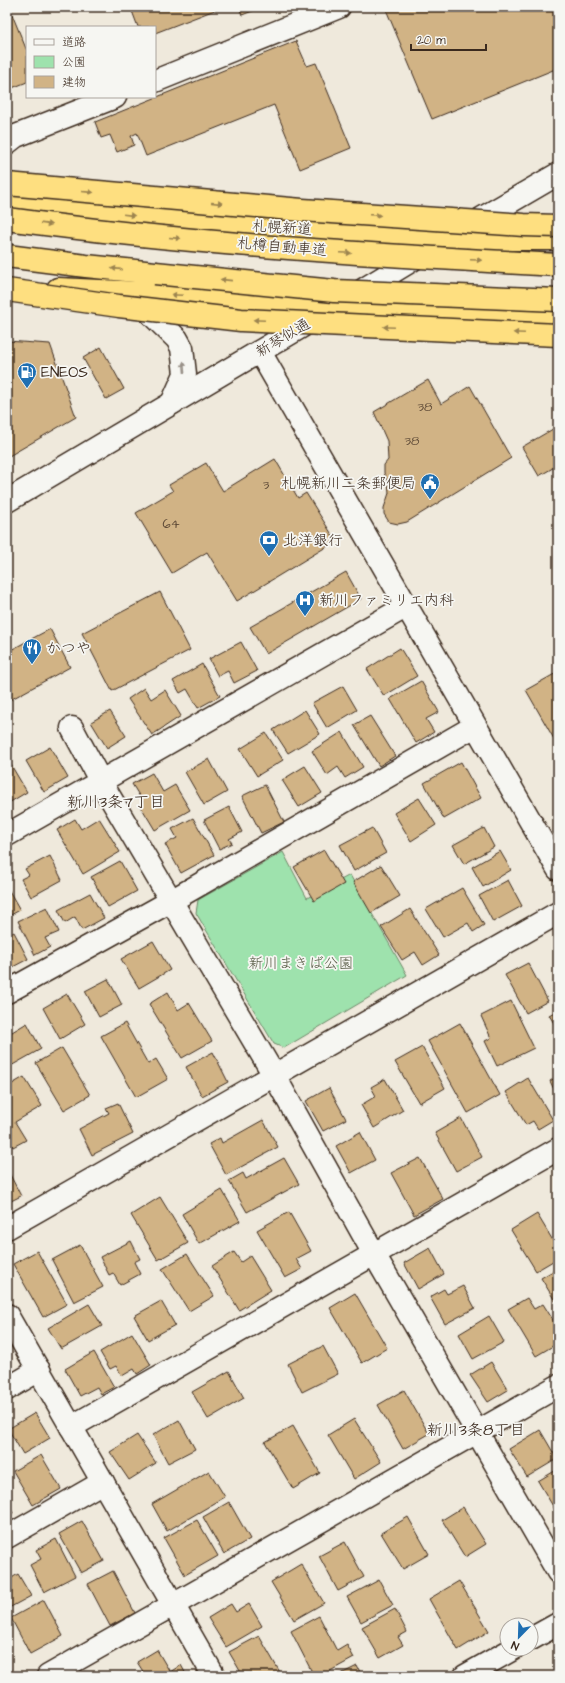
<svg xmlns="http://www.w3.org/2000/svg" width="565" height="1683" font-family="'Architects Daughter','Klee One',sans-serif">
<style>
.green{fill:#9ee2ad;stroke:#6c8666}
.building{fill:#d1b385;stroke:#3b2a1e}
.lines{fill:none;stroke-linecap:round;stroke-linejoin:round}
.minor-casing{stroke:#3b2a1e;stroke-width:25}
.tertiary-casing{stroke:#3b2a1e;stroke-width:25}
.trunk-casing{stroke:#3b2a1e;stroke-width:25}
.motorway-casing{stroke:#3b2a1e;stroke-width:25}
.minor{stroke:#f6f6f2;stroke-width:22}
.tertiary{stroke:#f6f6f2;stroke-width:22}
.trunk{stroke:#fedf80;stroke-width:22}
.motorway{stroke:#fedf80;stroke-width:22}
.motorway-bridge-casing{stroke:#3b2a1e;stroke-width:25;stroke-linecap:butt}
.motorway-bridge{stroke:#fedf80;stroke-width:22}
.oneway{fill:#9c844f}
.oneway2{fill:#989088}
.labels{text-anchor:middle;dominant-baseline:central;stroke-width:3.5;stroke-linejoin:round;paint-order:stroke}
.number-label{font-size:13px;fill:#604c38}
.street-label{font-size:15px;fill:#3b2a1e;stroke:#f6f6f2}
.poi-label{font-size:15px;fill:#3b2a1e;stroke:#f6f6f2;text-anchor:start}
.park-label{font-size:15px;fill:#545842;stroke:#f6f6f2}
.neighbourhood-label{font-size:16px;fill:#3b2a1e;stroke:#f6f6f2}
</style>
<rect width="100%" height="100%" fill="#efe9dc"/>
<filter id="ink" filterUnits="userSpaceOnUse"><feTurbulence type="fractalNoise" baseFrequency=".025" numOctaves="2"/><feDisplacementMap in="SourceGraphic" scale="8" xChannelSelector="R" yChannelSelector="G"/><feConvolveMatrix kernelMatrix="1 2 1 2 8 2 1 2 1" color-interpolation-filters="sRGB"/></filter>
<g filter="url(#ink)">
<!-- green -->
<polygon class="green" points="283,852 307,898 350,875 407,975 284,1048 274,1044 196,913 198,900"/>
<!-- building -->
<g class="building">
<polygon points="7,7 9,7 27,51 27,82 7,90"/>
<polygon points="143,7 219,7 220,8 155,33 155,27 138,27 132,11"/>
<polygon points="239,7 263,7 242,15"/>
<polygon points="385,7 558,7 558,68 432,119"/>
<polygon points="296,41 307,66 316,63 351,148 300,169 274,105 146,156 137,133 131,136 134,145 117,152 110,135 101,138 95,122"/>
<polygon points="7,341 50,344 76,417 9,456 7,450"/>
<polygon points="101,347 124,389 106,399 83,358"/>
<polygon points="428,380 441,404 470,386 511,458 407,522 398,524 389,522 384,514 384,508 389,493 388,482 384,473 384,465 388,460 387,441 374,412"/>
<polygon points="558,426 558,465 539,476 522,447"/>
<polygon points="275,459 298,498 306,493 336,541 237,601 207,552 172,573 136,513 173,491 169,485 206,463 223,491"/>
<polygon points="346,572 361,599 266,654 250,627"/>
<polygon points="160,592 190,650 112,691 82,633"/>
<polygon points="50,629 70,667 10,700 7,693 7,652"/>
<polygon points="241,642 257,671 234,683 228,671 218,676 209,659"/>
<polygon points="400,648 417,676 384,696 367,669"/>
<polygon points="202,664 220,696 198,708 187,689 180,693 173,681"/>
<polygon points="558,672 558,746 526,690"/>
<polygon points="421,681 439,712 426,719 434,732 416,743 390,699"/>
<polygon points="343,686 357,710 327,728 312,703"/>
<polygon points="144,688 151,699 165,690 181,716 152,735 128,699"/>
<polygon points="305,710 320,734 288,753 273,730"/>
<polygon points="110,711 126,736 107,748 91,722"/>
<polygon points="370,716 395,756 379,766 354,725"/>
<polygon points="342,732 363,767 345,778 338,767 327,775 312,751"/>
<polygon points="266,733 283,760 257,776 240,749"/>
<polygon points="50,747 68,778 44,792 26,761"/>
<polygon points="209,759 227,792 204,805 185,772"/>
<polygon points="461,762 481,798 444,819 424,783"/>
<polygon points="11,765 27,792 7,804 7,767"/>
<polygon points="305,766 322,793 299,807 282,780"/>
<polygon points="152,773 163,792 175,785 190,810 155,830 140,805 143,802 132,784"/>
<polygon points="265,785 284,822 261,833 242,796"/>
<polygon points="419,798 436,825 411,841 394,813"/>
<polygon points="229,807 242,832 229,839 232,843 219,849 204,820"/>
<polygon points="99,818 120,852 83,874 57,830 75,819 81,829"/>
<polygon points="193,818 214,855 181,873 165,844 177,838 172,829"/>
<polygon points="372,828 386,853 354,871 340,845"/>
<polygon points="484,828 494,847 464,864 453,845"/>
<polygon points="324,850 344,884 314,901 294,867"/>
<polygon points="500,851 511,870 483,887 472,867"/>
<polygon points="50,856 62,880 31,897 21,879 29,875 25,869"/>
<polygon points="120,861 137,891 108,907 91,877"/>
<polygon points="381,865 400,896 371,913 353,882"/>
<polygon points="508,880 522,906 493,922 479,896"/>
<polygon points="7,887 20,910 7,917"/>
<polygon points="462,888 484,925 473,932 468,923 443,937 426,909"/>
<polygon points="90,893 104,918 82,930 75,917 65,923 58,910"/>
<polygon points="47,907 59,932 45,938 50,947 35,955 18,921"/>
<polygon points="410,909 439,955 423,965 415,952 402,960 381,927"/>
<polygon points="14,932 28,959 7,970 7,936"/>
<polygon points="153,941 170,970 139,988 121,959"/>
<polygon points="528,963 548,1001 526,1013 505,975"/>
<polygon points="108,979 122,1005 99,1017 85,991"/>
<polygon points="168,992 178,1010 189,1003 212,1041 182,1058 149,1004"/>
<polygon points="67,994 85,1024 60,1039 43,1008"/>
<polygon points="511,1001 534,1048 497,1066 485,1041 491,1038 481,1016"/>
<polygon points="558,1010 558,1030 549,1015"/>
<polygon points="27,1023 41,1049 9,1067 7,1064 7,1035"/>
<polygon points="125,1023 148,1064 156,1059 168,1079 136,1097 101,1036"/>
<polygon points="460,1023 500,1095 468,1113 428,1041"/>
<polygon points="422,1047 445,1088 419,1103 395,1062"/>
<polygon points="62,1048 90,1095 64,1110 36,1063"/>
<polygon points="213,1052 228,1082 202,1096 186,1067"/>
<polygon points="558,1076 558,1098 550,1081"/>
<polygon points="24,1077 42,1106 15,1122 26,1140 13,1147 7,1137 7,1087"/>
<polygon points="528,1078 553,1120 538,1129 533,1121 526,1125 506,1092"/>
<polygon points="385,1079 403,1110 374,1128 361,1105 376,1096 371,1087"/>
<polygon points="329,1088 346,1119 323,1131 306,1101"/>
<polygon points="118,1103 133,1134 92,1155 79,1129 109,1113 106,1108"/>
<polygon points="461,1118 482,1157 456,1171 435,1133"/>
<polygon points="263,1120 278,1147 226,1175 209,1144 220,1138 222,1143"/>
<polygon points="360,1132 375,1160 351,1173 336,1146"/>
<polygon points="284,1158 299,1184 247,1212 229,1181 243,1173 246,1179"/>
<polygon points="420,1158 443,1199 414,1215 391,1173"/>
<polygon points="7,1169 21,1196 7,1203"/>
<polygon points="222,1190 240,1221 199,1244 182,1214"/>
<polygon points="160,1197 188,1243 158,1260 131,1215"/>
<polygon points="289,1212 311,1251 296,1259 302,1269 285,1278 257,1230"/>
<polygon points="537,1214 558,1249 558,1258 536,1271 511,1230"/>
<polygon points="131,1241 140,1259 134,1262 140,1274 120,1285 113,1273 109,1275 100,1257"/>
<polygon points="80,1245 103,1287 74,1302 52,1260"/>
<polygon points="430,1248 444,1274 418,1289 404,1263"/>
<polygon points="37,1251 67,1304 43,1317 13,1264"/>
<polygon points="234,1252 241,1262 250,1256 271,1290 239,1310 212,1266"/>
<polygon points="187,1254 214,1296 189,1311 162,1269"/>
<polygon points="558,1268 558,1303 557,1304 541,1278"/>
<polygon points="463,1286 475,1308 445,1324 430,1297 444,1289 447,1294"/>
<polygon points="355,1293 387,1348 362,1363 330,1308"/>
<polygon points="527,1298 534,1309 543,1304 558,1328 558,1343 536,1356 508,1309"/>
<polygon points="161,1301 175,1325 148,1340 134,1316"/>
<polygon points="89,1304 102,1326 61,1349 48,1328"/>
<polygon points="489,1316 504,1342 473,1359 459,1334"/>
<polygon points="132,1333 151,1365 137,1374 134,1369 122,1376 116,1366 110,1369 100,1352"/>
<polygon points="323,1346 338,1374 302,1392 288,1364"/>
<polygon points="94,1352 114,1387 101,1394 97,1387 80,1396 65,1369"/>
<polygon points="491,1362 508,1390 488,1402 470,1375"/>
<polygon points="229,1371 244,1398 208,1419 192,1392"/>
<polygon points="404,1390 429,1434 403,1449 378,1405"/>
<polygon points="35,1413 50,1438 23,1454 8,1429"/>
<polygon points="354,1419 381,1462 354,1479 328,1435"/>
<polygon points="179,1420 195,1449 168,1463 153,1435"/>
<polygon points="293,1426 320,1473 293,1489 265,1442"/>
<polygon points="540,1430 557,1459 527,1477 509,1449"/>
<polygon points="137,1435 156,1463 129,1480 110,1452"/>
<polygon points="41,1455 61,1489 33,1505 13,1471"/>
<polygon points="558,1469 558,1506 554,1508 538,1481"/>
<polygon points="209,1471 225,1497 167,1531 152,1504"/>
<polygon points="7,1501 13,1513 7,1516"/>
<polygon points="229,1502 250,1539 224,1554 203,1517"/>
<polygon points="463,1507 486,1544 465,1557 442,1520"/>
<polygon points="408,1517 429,1554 403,1569 381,1533"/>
<polygon points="197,1520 218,1556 185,1575 164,1538"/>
<polygon points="82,1521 104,1561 81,1573 59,1534"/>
<polygon points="56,1539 75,1576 44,1592 30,1565 41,1559 36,1550"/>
<polygon points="345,1542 364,1577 338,1591 319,1556"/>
<polygon points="301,1564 324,1603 294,1620 271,1582"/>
<polygon points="113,1571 135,1613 110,1626 88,1584"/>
<polygon points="18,1574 31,1596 7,1609 7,1581"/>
<polygon points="379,1580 393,1605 361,1622 347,1597"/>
<polygon points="459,1581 489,1631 458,1650 429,1599"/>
<polygon points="44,1600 63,1636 30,1654 11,1618"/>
<polygon points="231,1604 236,1612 249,1604 262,1626 226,1647 208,1618"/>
<polygon points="395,1609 407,1632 398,1637 403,1645 380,1658 362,1627"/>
<polygon points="319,1616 337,1651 347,1645 354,1658 321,1676 314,1676 291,1631"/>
<polygon points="259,1636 281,1674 277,1676 243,1676 229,1652"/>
<polygon points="157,1650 170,1672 181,1665 187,1676 146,1676 137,1662"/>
<polygon points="7,1663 11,1671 7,1673"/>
<polygon points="357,1666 362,1676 337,1676"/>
<polygon points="558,1672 558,1676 550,1676"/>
</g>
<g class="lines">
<!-- minor casing -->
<g class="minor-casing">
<g id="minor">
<polyline points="155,81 339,7"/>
<polyline points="7,143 16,136 115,97"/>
<polyline points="138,301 177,339 182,348 185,374 172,403"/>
<polyline points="260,352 558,869"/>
<polyline points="72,728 101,782 274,1075 374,1254 558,1572"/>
<polyline points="7,835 407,606"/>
<polyline points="7,992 171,901 475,726"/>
<polyline points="7,1228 558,913"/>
<polyline points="7,1315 214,1676"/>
<polyline points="7,1389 39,1370"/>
<polyline points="71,1427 558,1149"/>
<polyline points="7,1537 103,1482"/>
<polyline points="531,1639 558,1624"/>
<polyline points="48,1676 558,1386"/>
<polyline points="465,1676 513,1649"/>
</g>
</g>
<!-- tertiary casing -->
<g class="tertiary-casing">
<g id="tertiary">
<polyline points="467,227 558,174"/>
<polyline points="351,297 427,251"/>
<polyline points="7,501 316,318"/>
</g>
</g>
<!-- trunk casing -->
<g class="trunk-casing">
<g id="trunk">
<polyline points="7,200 163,220 449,239 558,239"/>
<polyline points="58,289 558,313"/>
</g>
</g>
<!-- motorway casing -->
<g class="motorway-casing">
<polyline id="motorway" points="7,256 86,266 155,273"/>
</g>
<!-- minor -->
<use href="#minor" class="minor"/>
<!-- tertiary -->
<use href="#tertiary" class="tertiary"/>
<!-- trunk -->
<use href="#trunk" class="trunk"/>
<!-- motorway -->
<use href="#motorway" class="motorway"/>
<!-- motorway-bridge casing -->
<g class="motorway-bridge-casing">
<g id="motorway-bridge">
<polyline points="7,184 302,210 524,225 558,226"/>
<path d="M7,219C190,244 374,255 558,265"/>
<polyline points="155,273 334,291 558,300"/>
<polyline points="7,290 119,306 241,320 558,335"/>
</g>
</g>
<!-- motorway-bridge -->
<use href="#motorway-bridge" class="motorway-bridge"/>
</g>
<!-- one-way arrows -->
<defs><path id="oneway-solid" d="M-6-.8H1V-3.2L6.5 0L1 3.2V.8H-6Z"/></defs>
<g class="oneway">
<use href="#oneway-solid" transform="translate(88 192) rotate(5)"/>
<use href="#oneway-solid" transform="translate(217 203) rotate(5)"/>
<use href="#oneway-solid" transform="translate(129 215) rotate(7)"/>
<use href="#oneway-solid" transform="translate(375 215) rotate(4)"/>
<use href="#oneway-solid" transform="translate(46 224) rotate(8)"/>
<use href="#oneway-solid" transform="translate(175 238) rotate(5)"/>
<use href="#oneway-solid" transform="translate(346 253) rotate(3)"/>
<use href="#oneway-solid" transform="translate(476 260) rotate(3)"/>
<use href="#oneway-solid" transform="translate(117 269) rotate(-174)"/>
<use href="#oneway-solid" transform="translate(226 280) rotate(-174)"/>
<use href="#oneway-solid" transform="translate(177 295) rotate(-177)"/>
<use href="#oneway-solid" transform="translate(259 320) rotate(-177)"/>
<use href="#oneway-solid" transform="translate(389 327) rotate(-177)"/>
<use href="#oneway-solid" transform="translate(519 333) rotate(-177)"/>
</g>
<use class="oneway2" href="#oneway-solid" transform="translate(184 367) rotate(-95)"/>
</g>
<!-- icons -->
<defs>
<g id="fuel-pin" transform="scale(1)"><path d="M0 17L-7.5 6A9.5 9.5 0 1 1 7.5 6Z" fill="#1f6fb2" stroke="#f6f6f2"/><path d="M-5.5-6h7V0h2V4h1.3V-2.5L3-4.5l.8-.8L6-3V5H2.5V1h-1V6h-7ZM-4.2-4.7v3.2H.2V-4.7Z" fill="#fff"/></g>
<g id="civic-pin" transform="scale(1)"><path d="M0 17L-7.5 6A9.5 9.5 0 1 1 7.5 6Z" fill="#1f6fb2" stroke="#f6f6f2"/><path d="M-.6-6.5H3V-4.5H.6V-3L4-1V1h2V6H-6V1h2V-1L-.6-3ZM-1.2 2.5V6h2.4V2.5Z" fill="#fff"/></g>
<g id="bank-pin" transform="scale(1)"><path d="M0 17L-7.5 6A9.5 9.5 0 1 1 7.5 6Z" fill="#1f6fb2" stroke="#f6f6f2"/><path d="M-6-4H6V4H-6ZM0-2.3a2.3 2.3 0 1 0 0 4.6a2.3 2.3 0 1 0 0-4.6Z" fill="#fff"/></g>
<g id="hospital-pin" transform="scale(1)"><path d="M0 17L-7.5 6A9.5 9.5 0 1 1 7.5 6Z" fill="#1f6fb2" stroke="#f6f6f2"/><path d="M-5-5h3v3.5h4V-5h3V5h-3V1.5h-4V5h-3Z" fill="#fff"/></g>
<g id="restaurant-pin" transform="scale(1)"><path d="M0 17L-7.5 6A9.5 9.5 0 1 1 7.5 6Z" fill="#1f6fb2" stroke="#f6f6f2"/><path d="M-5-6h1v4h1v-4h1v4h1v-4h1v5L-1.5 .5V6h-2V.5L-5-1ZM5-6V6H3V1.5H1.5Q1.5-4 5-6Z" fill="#fff"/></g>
</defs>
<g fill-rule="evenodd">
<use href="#fuel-pin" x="27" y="372"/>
<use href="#civic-pin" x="430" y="483"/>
<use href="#bank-pin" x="269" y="540"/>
<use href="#hospital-pin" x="305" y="600"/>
<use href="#restaurant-pin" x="32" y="648"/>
</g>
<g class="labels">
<!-- number labels -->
<g class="number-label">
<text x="425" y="407">38</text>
<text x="412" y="441">38</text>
<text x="266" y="485">3</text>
<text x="171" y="524">64</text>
</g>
<!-- street labels -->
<g class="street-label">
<text transform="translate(282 228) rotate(4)">札幌新道</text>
<text transform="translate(282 247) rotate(5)">札樽自動車道</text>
<text transform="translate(283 338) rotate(-31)">新琴似通</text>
</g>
<!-- poi labels -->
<g class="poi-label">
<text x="41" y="372">ENEOS</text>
<text x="416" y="483" text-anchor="end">札幌新川二条郵便局</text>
<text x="283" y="540">北洋銀行</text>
<text x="319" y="600">新川ファミリエ内科</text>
<text x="46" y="648">かつや</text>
</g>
<!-- park labels -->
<g class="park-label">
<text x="301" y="963">新川まきば公園</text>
</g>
<!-- neighbourhood labels -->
<g class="neighbourhood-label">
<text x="116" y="802">新川3条7丁目</text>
<text x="476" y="1430">新川3条8丁目</text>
</g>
</g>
<!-- margin -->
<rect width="565" height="1683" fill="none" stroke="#f6f6f2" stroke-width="24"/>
<rect x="12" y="12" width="541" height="1659" fill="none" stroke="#3b2a1e" stroke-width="1.5" filter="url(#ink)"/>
<!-- legend -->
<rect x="26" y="26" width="130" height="72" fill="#f6f6f2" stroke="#aba49d"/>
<rect x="34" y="39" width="20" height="6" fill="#f6f6f2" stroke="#aba49d"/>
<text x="62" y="46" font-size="12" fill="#3b2a1e">道路</text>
<rect x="34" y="56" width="20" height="12" fill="#9ee2ad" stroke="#aba49d"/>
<text x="62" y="66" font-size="12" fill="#3b2a1e">公園</text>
<rect x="34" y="76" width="20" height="12" fill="#d1b385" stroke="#aba49d"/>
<text x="62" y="86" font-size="12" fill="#3b2a1e">建物</text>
<!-- north arrow -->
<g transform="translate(519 1637) rotate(203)"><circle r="19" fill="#f6f6f2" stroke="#aba49d"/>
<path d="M0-3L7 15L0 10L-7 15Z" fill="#1f6fb2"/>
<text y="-6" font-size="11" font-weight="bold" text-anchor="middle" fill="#3b2a1e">N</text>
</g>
<!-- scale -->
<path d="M411 44v6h75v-6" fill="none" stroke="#3b2a1e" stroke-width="2"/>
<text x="417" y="44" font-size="12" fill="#3b2a1e" stroke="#f6f6f2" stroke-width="3" paint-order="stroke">20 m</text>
</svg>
